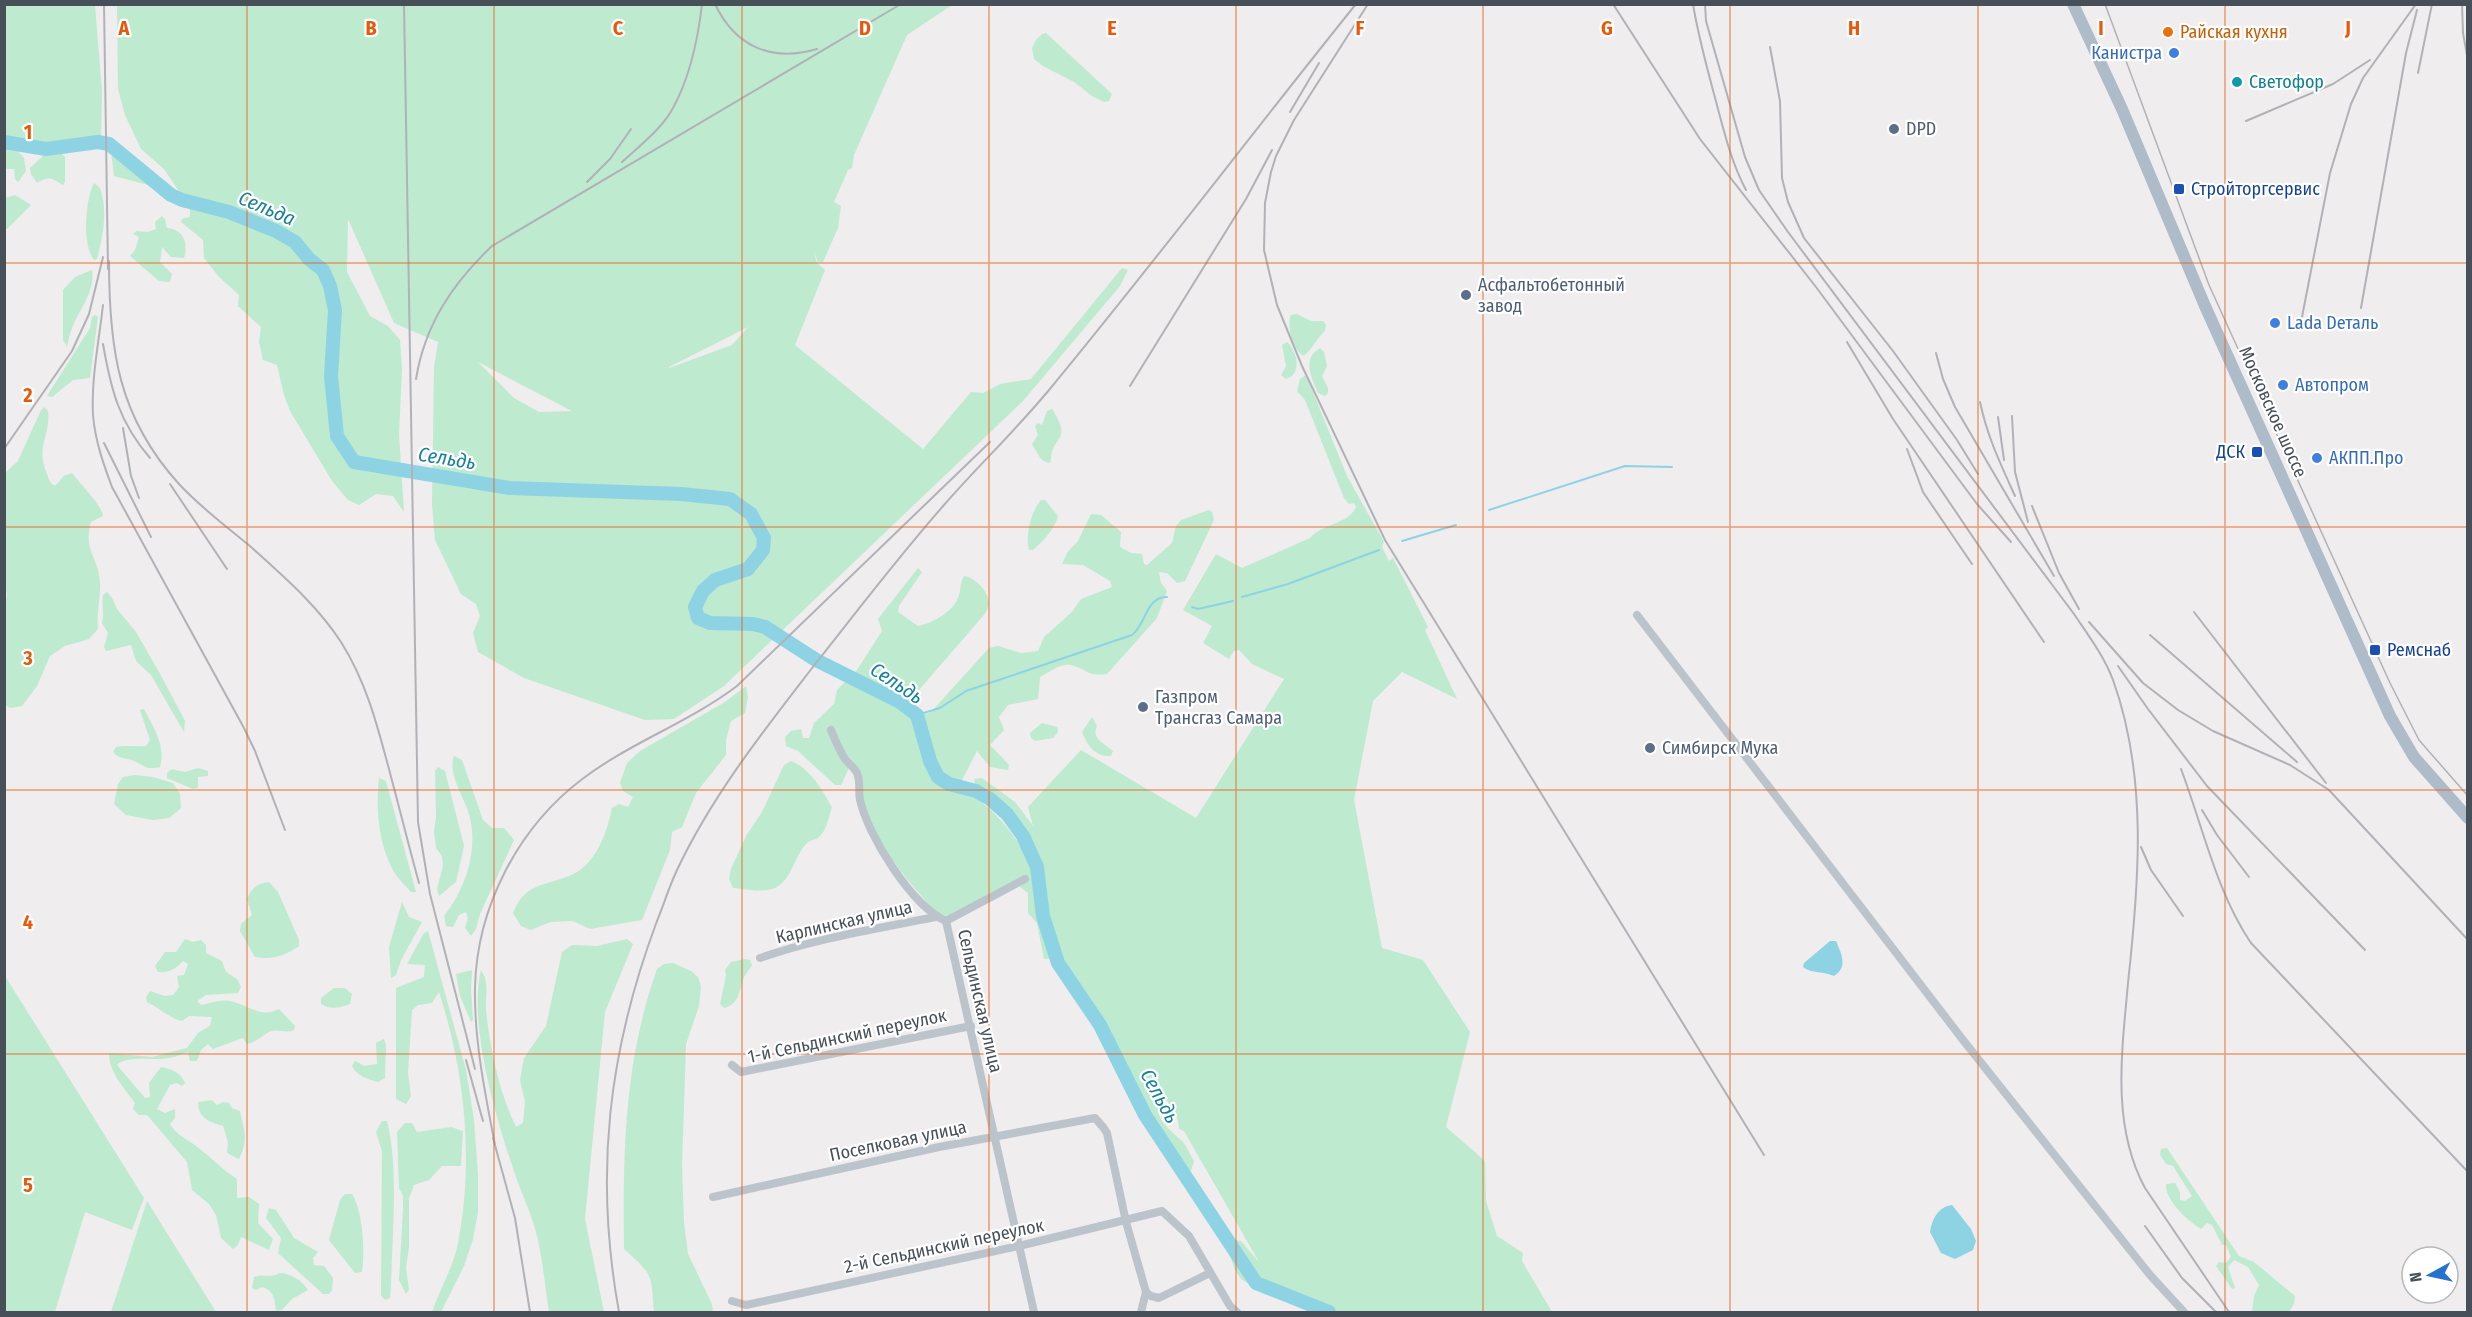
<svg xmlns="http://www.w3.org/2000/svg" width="2472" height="1317" font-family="'Fira Sans Condensed',sans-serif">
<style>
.green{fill:#beeacf;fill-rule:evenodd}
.water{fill:#8ed3e4}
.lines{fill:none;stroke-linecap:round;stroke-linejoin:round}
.stream{stroke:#8ed3e4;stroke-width:2}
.river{stroke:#8ed3e4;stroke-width:14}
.street{stroke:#bcc4cb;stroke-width:8}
.primary{stroke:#aebcca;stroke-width:12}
.tram{stroke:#b0b2b7;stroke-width:1.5}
.rail{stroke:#b0b2b7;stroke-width:2}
.grid{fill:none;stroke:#e8590c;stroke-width:1.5;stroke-opacity:0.55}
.food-dot{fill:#e8710a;stroke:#fff;stroke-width:2}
.shop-dot{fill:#3f7fe0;stroke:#fff;stroke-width:2}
.culture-dot{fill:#0f9aa8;stroke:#fff;stroke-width:2}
.service-dot{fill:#5c6f8a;stroke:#fff;stroke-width:2}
.transit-dot{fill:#1a4fb4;stroke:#fff;stroke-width:2}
.labels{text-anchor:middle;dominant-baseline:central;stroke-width:4.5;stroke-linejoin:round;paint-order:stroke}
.food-label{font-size:18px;fill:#c56008;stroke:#fff;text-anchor:start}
.shop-label{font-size:18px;fill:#366cbe;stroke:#fff;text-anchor:start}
.culture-label{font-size:18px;fill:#0d838f;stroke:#fff;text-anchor:start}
.service-label{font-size:18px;fill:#4e5e75;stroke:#fff;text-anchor:start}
.transit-label{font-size:18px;fill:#164399;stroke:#fff;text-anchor:start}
.street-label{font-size:18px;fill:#475059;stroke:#fff}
.water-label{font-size:20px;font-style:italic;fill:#18809b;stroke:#fff}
.grid-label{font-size:20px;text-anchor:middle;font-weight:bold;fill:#e8590c;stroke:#fff;stroke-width:4.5;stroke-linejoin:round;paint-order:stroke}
</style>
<rect width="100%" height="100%" fill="#efeded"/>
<!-- green -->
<g class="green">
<polygon points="4,5 95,5 102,91 101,138 65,141 61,145 57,142 45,143 26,139 18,144 16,149 24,158 26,171 18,182 15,179 14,169 5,169"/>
<path d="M117,5H952L907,35L854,155L852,168L848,170L834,202L841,206L838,228L823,262H818L813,249L817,263L825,270L795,345L923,449L971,392L983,393L1000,384L1031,379L1122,268L1128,270L1120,286L1023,401L724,686L674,719L645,720L524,678L478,652L473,633L480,616L476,604L461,594L435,540L432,505L434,367L438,342L394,323L348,219L347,272L370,316L388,326L400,340L402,369L399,435L404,512L393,496L376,494L359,505L348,500L332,481L290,411L284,395L277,365L263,360L259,342L261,327L238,306L239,295L219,277L204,258L203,240L181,222L182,219L190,217V208L164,169L141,149L125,115L118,89ZM748,327L732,345L669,368V367ZM478,362L572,411L539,412L514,398Z"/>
<polygon points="1046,33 1112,94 1109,101 1104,102 1092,96 1074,82 1043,66 1034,59 1032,48 1036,40 1042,34"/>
<path d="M113,151C127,159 152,174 159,188L157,192L148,185L114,176L111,152Z"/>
<path d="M45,154H62L65,157V182L63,185C52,179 51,175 37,183L31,174L30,168Z"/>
<path d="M94,183L100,188C108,211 103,236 97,259L94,260C82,245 85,200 94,183Z"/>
<polygon points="15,195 31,205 7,229 5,228 5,198"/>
<path d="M162,216L165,219L167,228C183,229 189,243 184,258L171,257L162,247L160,262L172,274L170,282L159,281L130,256L135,250L139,237L133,234L137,231L148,232L156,229L155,222Z"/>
<path d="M92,270C95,288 84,304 76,319C71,328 69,338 67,347L63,340V290L75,277Z"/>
<path d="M1297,314L1311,321H1323L1326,325L1325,331C1316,338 1312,351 1303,356C1293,348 1286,327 1291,315Z"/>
<polygon points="95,315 98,317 90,378 73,380 52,397 47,396 90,328 92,317"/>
<path d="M1287,342C1297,351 1303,374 1286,379L1281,375L1286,366L1282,345Z"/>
<path d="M1320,348L1324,352L1327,366L1322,376L1328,388V393L1325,396L1318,393C1312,378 1301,359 1320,348Z"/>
<path d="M1306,375L1347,476L1384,542L1382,547L1389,561L1393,558L1428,627L1425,630L1457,699L1402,672L1373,701L1354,800L1382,948L1423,960L1470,1032L1446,1127L1485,1161L1486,1201L1497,1236L1523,1253L1522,1261L1552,1312H1322L1284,1290L1249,1284L1241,1279L1235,1270L1227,1247L1235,1240L1241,1241L1259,1262L1184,1131L1179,1129L1178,1120L1164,1095C1148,1114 1168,1128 1182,1141C1187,1146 1190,1155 1194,1161L1191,1171L1180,1168L1145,1115L1100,1025L1059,963L1053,958L1044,959L1037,923L1028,913V893L1020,887L1023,878L948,916L937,914L906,878L878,840L862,800L858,768L850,758L849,768L841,785H835L798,751L786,746L785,737L791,731L801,729L803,738H809L814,723L834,704L837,690L857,670L882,631L878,619L918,568L922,572L899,606L898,612L918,626C933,623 955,611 959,595C961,588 960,583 964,576C975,577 993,595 988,608C987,611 985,613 983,616L912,698V703L926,714L931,712L989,648L998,646L1021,653L1038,651L1044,637L1072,612L1081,599L1112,587L1110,581L1083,565L1062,564L1067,553L1078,541L1091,514L1101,515L1121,532L1120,547L1131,553L1142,554L1144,564L1147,565L1172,543L1176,526L1181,520L1209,510L1212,512L1214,520L1185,581L1177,583L1167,573L1159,572L1161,583L1167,591L1157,618L1107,674C1086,677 1088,669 1071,665C1061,663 1049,672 1040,677L1038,699L1008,705L999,717L1004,730L990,745L1009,765L1008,770L990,767L977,751L961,782L963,792C986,799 1016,835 1026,856C1025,827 1001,804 976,791L974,779L982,778L1015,802L1033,826L1028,807L1081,750L1196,818L1284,679L1252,664L1239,650L1234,651L1229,659L1203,643L1212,626L1183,610L1216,554L1242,568L1310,538C1322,523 1348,525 1356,507L1354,503L1349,504L1344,498L1305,400L1297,391L1300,379Z"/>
<path d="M44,407L48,411C51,436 35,446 47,474C49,480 50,483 55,486L64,476L72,473C80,484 102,505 103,516L91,522C83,551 98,556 100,582C101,598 96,613 98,629L89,639L65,646L50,656L37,686L22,706L10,708L4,704V609L7,595L4,580L5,473L18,461L41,410Z"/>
<path d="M1052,409C1074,444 1051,433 1051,462L1048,463L1041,459L1032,444L1038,435L1035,426L1038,423L1042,425L1047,411Z"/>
<path d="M1041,500H1045L1058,516C1055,529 1043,541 1033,550H1029C1025,535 1031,512 1041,500Z"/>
<path d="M107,592L112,598L117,609L136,632L159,672L185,721L184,732L151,675L136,661L131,645L106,651L104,647L108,633L102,623C105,613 101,606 103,595Z"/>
<path d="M746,686L748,697L745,713L731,721L726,740V755L696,793L682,827L672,832L670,850L642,920L590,929L573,921L550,922L531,930L521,926L513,913C525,883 544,886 569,876C595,867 607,833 612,808L619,804L628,807L633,797L623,791L620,783L627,763L640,751L725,702Z"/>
<path d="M144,709C154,729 166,745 160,767C143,771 143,763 131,760C122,757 120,759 113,752L116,747C125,745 136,747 146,746L150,740L140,710Z"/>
<path d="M1092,717L1097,726C1091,739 1104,743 1113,751L1111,756C1095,757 1087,745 1082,732Z"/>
<polygon points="1042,723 1057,727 1058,732 1053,738 1035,741 1031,738 1030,733"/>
<path d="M454,756L462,760L483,820L492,828H504L514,840L480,914L476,929L471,936L465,928L468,918L466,912L459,915L453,927L446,926L444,916C465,890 478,852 470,818C466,799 447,775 454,756Z"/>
<path d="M791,761C810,768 822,790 832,807C829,816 827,830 819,837C816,840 810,840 807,843C794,856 792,880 775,888C763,893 745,889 733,888L729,879L731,869L746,836L762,812L784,765Z"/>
<polygon points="438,767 445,771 464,846 456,882 439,896 437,889 443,866 442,856 436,848 434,831 436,817 435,771"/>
<polygon points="198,768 208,771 208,776 198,777 198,788 193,789 167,778 167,773 172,769 185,772"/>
<polygon points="135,775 153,777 173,783 180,794 181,808 169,818 153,820 126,815 114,804 118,784 123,777"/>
<path d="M379,778L386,781L416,892H411C404,884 395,876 391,866C378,840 376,806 379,778Z"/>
<path d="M269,882L278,892L299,940V946C284,956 273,960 255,957L240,931L241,924L252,915L247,899C251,888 258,883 269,882Z"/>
<polygon points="402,902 409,917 422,922 401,960 396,975 391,978 389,947"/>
<path d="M428,931L466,1070L474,1120L478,1175V1212L473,1239L464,1266L441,1312H432C440,1289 453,1268 458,1243C474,1161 465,1071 439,992L432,1003L418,1005L412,1010L408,1073L411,1096L406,1104L396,1099V988L424,977L425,965L407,964L424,933Z"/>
<path d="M185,939L193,942L201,940L206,945V953L222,961L226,972L237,979L241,987L238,993L206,995L197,1001L201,1005C210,1003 221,999 230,1001C249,1005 261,1019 279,1009L295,1026L294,1030C285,1034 279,1028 269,1032C261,1036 257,1042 247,1044L243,1038L213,1049L208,1044L201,1050L197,1061H190L188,1052C182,1054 175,1057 169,1058C154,1061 127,1055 117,1065L145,1098L150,1097L149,1083L161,1067C172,1069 181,1073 185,1083L182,1086L177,1083L170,1085L157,1109L165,1113L175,1109V1118L170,1124C176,1135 186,1138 196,1146C210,1156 221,1169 237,1179V1198L249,1197L259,1204L258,1223L273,1239L269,1250L241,1237L238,1245L233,1249L221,1238L216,1215L209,1204L192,1190L187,1162L147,1115H139L133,1109L135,1103C124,1088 109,1072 109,1053L152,1057L187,1048L198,1033L210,1026L212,1017L189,1016L182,1021C169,1018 159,1008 147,1002L146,997L150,991L165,996L173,995L179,987L177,976L184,975L188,964L183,961C176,969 168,973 158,972L155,966L165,952H176Z"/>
<path d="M627,939L633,944L605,1012L585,1219L604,1312H549C545,1287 543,1261 537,1236C532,1214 521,1193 514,1171C496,1119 468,1023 481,970C490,983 485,996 486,1010C490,1049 499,1092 516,1127L523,1123L525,1102L520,1080L524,1058L546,1026L562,952L572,945L597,946Z"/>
<path d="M745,959L750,960L752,965C750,969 746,973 744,977C739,990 740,1004 724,1008L720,1004L726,976L725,970L731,962Z"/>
<path d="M673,963L691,971L698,977L701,986L699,1006L686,1044L682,1166L684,1223L688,1254L712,1304L713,1312H654C651,1274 654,1276 624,1249C623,1151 624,1063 657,969L664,964Z"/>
<polygon points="472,970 471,989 473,1020 471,1022 460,996 456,974"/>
<polygon points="5,976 144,1198 132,1230 85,1212 55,1312 5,1312"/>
<path d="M334,988H345L352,994L350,1004C339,1008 331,1010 321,1004V998Z"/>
<path d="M384,1039L386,1046L385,1078L378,1082C367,1079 357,1076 352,1066L355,1061L364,1066L377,1064L376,1043Z"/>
<path d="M212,1100L217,1105L223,1102L229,1103L232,1108L240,1111C244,1131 249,1139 239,1159L227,1153L228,1142L223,1126C209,1122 198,1118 198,1102Z"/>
<path d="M382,1121H387C399,1169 392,1236 391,1286L390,1298L385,1300L381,1295L382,1151L376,1132Z"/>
<polygon points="405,1123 412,1123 417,1132 451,1127 463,1131 461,1166 442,1166 429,1180 414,1185 409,1198 409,1247 406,1268 409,1290 406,1294 399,1280 403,1209 403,1196 399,1188 397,1132"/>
<path d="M2167,1148L2239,1256L2254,1262L2295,1296L2294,1304L2289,1312H2252L2254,1296L2259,1285L2248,1267L2234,1260L2228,1267L2235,1288L2232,1289L2216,1266L2219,1262L2226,1263L2231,1257L2226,1245H2222L2212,1225L2207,1223L2201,1229C2188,1221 2165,1201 2166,1184L2175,1183L2180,1192V1200L2185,1201L2192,1196L2173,1166L2166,1164L2160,1155L2161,1149Z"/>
<path d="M345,1194H352C363,1212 365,1251 362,1272L355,1273L329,1240L340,1200Z"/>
<polygon points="147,1201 216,1312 111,1312"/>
<polygon points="269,1208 276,1210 294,1238 318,1252 313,1258 314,1265 324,1266 333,1278 332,1290 329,1294 323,1294 278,1253 281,1238 266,1218"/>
<path d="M280,1273C292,1274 301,1280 308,1290L292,1299L282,1310L276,1311C275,1300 274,1290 262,1287L256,1290L252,1288L254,1277C264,1273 269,1279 280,1273Z"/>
</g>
<!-- water -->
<g class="water">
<path d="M1830,941H1836C1842,955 1848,967 1834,976C1823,971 1812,974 1803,967L1804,963Z"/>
<path d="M1952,1205L1971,1229L1976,1241L1973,1250L1955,1259L1941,1253L1930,1232C1932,1219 1938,1207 1952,1205Z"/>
</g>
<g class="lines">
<!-- stream -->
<g class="stream">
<polyline points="1489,510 1625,466 1672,467"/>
<polyline points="1402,541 1456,525"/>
<polyline points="1242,597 1288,584 1379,550"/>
<polyline points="1192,607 1198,609 1233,601"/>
<path d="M917,715L940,708L966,691L1132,635C1146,625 1146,596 1167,597"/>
</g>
<!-- river -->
<polyline class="river" points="4,142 46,149 98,142 109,144 171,195 182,200 229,212 276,231 295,242 309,259 323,270 330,286 335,310 331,376 337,436 354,462 510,488 681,494 730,499 751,514 764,538 763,550 748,569 715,580 703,591 695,607 698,618 710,623 753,624 765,627 816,660 900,702 917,715 930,761 938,777 949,784 976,791 990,799 1007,814 1023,836 1037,867 1043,916 1058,963 1100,1025 1145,1115 1256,1283 1329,1312"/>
<!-- street -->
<g class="street">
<polyline points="1637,615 1963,1040 2150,1275 2184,1312"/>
<path d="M831,730C835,740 839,750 845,759C849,764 854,767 857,773C861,782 858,791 860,800C868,836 912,906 946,921L1034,1312"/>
<polyline points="946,921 1025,879"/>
<path d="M760,958C817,938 876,929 935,917"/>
<polyline points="732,1065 741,1072 971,1026"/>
<polyline points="713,1197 939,1147 1095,1118 1103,1127 1107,1133 1126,1222 1146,1292 1151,1296 1159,1298 1210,1273"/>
<polyline points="732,1301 746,1305 1019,1246 1162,1211 1189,1236 1230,1306 1237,1312"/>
<polyline points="1141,1312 1146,1292"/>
</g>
<!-- primary -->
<polyline class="primary" points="2073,4 2122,109 2205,306 2390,716 2414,757 2468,818"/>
<!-- tram -->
<polyline class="tram" points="2105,4 2209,285 2390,683 2419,740 2468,796"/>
<!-- rail -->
<g class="rail">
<polyline points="104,4 108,269"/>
<polyline points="404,4 418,822 430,894 475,1069"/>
<path d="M715,4C736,48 773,62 817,49"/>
<polyline points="1368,4 1294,120 1276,156 1271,172 1265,203 1264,250 1277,305 1302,366 1385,540 1764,1155"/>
<polyline points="1613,4 1700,139 1816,287 1977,504 2011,542"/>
<path d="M1693,4C1698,35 1706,64 1714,94C1723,127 1730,160 1746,190"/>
<path d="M1705,4L1706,21L1745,157L1759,190L1788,232L2074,614C2088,635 2104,656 2113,680C2148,777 2139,883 2128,983C2122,1051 2111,1125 2145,1188L2229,1312"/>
<polyline points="2462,4 2463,33 2468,61"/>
<polyline points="1770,47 1780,101 1782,178 1788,202 1804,238 1893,351 1957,440 1978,474"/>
<polyline points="2418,73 2432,4"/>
<polyline points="1290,112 1319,63"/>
<polyline points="2246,121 2333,84 2370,60"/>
<path d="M622,162C639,146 662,129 673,108C690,77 698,39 702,4"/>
<polyline points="587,182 610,159 631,129"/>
<path d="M109,261C109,349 118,417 179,484C200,507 227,527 251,547C284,577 317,605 341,642C367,683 378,728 390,773C400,810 409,847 419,883"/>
<path d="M103,305C99,341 91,379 93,415C95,440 103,463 112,487L244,728L255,751L285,830"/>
<polyline points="2361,308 2406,53 2417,10"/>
<polyline points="2302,317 2330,173 2351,104 2363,78 2416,4"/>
<polyline points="1847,342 1893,419 2044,642"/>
<path d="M103,344C111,390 119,422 150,458"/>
<polyline points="1936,353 1943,379 1955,407 2054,576"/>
<path d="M416,379C425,324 453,283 492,246L901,4"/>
<polyline points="1130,386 1246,199 1272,150"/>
<path d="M1980,402C1987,436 2001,465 2015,496"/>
<polyline points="2012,416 2015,472 2028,522"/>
<polyline points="1998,417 2004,460"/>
<polyline points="123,428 131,476 139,498"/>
<polyline points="104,443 151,537"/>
<polyline points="4,449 72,351 89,314 103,257"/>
<polyline points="1907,449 1923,492 1972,564"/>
<polyline points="170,484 227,569"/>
<polyline points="2032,506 2059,573 2079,609"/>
<polyline points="2194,612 2326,783"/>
<polyline points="2089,622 2143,683 2178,710 2213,731 2290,765 2329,790 2468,940"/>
<polyline points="2150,635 2297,762"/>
<polyline points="2118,666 2148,709 2207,786 2365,950"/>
<path d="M2181,769C2203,827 2216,891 2251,943L2468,1172"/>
<polyline points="2202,810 2217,835 2249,877"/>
<polyline points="2141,847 2151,870 2183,916"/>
<polyline points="466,1060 483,1121"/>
<polyline points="493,1138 515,1218 530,1312"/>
<path d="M495,1145C485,1093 474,1040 475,987C477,907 518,828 581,780C629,743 688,723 737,686L990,442"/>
<polyline points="2145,1226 2182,1278 2216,1312"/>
<path d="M619,1312C594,1175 608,1052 657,921C664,904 669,887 677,870C713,794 765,729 816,663C858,610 899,556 944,505C978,466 1016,430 1049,390C1154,263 1253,132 1356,4"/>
</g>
</g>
<!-- grid -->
<path class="grid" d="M247,4V1312M494,4V1312M742,4V1312M989,4V1312M1236,4V1312M1483,4V1312M1730,4V1312M1978,4V1312M2225,4V1312M4,263H2468M4,527H2468M4,790H2468M4,1054H2468"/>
<!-- markers -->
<circle class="food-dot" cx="2168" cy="32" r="6"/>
<g class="shop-dot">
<circle cx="2174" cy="53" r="6"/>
<circle cx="2275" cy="323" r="6"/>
<circle cx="2283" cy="385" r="6"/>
<circle cx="2317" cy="458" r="6"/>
</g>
<circle class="culture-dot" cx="2237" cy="82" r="6"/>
<g class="service-dot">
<circle cx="1894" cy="129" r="6"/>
<circle cx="1466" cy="295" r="6"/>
<circle cx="1143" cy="707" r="6"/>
<circle cx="1650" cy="748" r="6"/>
</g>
<g class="transit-dot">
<rect x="2173" y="183" width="12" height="12" rx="3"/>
<rect x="2251" y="446" width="12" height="12" rx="3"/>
<rect x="2369" y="644" width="12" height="12" rx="3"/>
</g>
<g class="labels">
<!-- food labels -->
<g class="food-label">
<text x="2180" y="32">Райская кухня</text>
</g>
<!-- shop labels -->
<g class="shop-label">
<text x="2162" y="53" text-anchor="end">Канистра</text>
<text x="2287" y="323">Lada Dеталь</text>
<text x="2295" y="385">Автопром</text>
<text x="2329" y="458">АКПП.Про</text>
</g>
<!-- culture labels -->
<g class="culture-label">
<text x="2249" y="82">Светофор</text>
</g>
<!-- service labels -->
<g class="service-label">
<text x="1906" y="129">DPD</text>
<text x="1478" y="285">Асфальтобетонный<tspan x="1478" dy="21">завод</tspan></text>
<text x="1155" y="697">Газпром<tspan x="1155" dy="21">Трансгаз Самара</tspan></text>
<text x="1662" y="748">Симбирск Мука</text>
</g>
<!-- transit labels -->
<g class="transit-label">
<text x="2191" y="189">Стройторгсервис</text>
<text x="2245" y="452" text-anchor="end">ДСК</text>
<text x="2387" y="650">Ремснаб</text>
</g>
<!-- street labels -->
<g class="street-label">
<text transform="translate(2273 412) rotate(66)">Московское шоссе</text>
<text transform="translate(844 922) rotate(-13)">Карлинская улица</text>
<text transform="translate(980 1001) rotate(77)">Сельдинская улица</text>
<text transform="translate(847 1036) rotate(-12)">1-й Сельдинский переулок</text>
<text transform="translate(898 1141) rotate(-12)">Поселковая улица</text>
<text transform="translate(944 1246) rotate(-12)">2-й Сельдинский переулок</text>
</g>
<!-- water labels -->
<g class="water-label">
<text transform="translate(267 208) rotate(23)">Сельда</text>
<text transform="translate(447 458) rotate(9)">Сельдь</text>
<text transform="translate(897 683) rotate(33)">Сельдь</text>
<text transform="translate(1160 1096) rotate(61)">Сельдь</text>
</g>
</g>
<g class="grid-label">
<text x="124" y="35">A</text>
<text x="371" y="35">B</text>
<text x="618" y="35">C</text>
<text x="865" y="35">D</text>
<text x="1112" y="35">E</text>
<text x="1360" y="35">F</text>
<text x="1607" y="35">G</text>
<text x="1854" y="35">H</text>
<text x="2101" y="35">I</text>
<text x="2348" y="35">J</text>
<text x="28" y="139">1</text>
<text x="28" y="402">2</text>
<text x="28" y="665">3</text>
<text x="28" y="929">4</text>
<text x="28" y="1192">5</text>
</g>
<!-- border -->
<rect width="2472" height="1317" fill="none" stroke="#475059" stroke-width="12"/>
<!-- north arrow -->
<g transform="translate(2430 1275) rotate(262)"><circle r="28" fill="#ffffff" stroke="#b5b9bd" stroke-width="1.5"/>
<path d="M0-4.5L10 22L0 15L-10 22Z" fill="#2772cf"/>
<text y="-9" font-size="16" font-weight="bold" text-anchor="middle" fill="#475059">N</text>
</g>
</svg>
